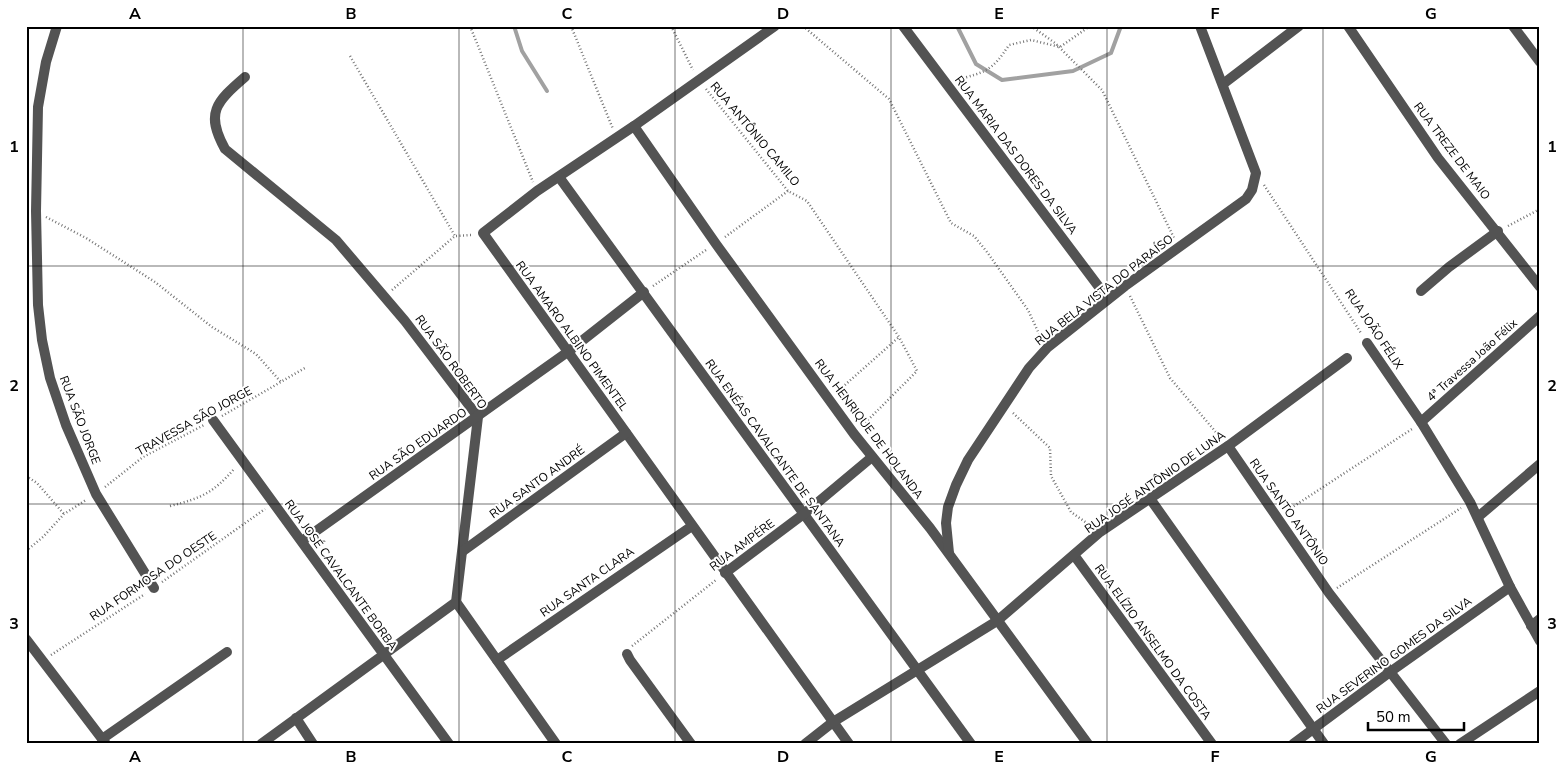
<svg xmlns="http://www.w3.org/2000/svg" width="1566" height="770" font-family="'Nunito Sans',sans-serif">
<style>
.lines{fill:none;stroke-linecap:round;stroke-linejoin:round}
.stream{stroke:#a1a1a1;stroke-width:4}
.path{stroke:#757575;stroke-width:2.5;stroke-dasharray:1 2.5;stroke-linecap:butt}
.minor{stroke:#535353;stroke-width:10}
.tertiary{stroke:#535353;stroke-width:10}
.grid{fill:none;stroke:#000;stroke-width:1;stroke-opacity:0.55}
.labels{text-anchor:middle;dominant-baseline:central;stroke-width:4;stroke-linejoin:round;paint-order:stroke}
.street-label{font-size:12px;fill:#000;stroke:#fff}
.neatline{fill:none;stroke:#000;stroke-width:2}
.grid-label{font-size:16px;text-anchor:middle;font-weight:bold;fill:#000}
</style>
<rect width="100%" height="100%" fill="#fff"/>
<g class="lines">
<!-- stream -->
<g class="stream">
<polyline points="514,26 522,51 547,91"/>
<polyline points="957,26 976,64 1002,80 1073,71 1111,53 1121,26"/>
</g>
<!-- path -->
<g class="path">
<polyline points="470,26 533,182"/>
<polyline points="571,26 613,129"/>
<polyline points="671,26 693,70"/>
<polyline points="803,26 889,99 951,223 974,236 987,252 1028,310 1041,338"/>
<polyline points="1031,26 1055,43 1102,90 1174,238"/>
<polyline points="350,56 455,236"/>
<path d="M956,80C986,72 992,71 1009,45L1031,40L1060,47L1090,26"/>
<polyline points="706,89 788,191 807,201 899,337 917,371 862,426"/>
<polyline points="1264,185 1361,333"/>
<polyline points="46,217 86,238 155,282 212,327 256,354 281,382"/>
<polyline points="1508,226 1540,209"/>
<polyline points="725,237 788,191"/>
<polyline points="653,286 706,250"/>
<polyline points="392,290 455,236 472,235"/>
<polyline points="1130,296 1170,378 1220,437"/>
<polyline points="837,392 899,337"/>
<polyline points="1013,413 1050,448 1051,476 1071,512 1091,526"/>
<polyline points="222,416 305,368"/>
<polyline points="26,476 37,483 64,514"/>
<polyline points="105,487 143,457 204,425"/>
<path d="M170,506C202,498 213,493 235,468"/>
<polyline points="1285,512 1412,429"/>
<polyline points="26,551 43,537 64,514 86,500"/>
<polyline points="162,582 265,509"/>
<polyline points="1337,588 1461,508"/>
<polyline points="632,646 716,580"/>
<polyline points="51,655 145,594"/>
</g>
<!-- minor -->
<g class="minor">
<polyline points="57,26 46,62 38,107 36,211 38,305 42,340 50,378 66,425 96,494 154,588"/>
<polyline points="775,26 634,126 537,191 483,233 849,744"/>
<polyline points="903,26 1108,299"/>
<polyline points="1348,26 1438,158 1540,287"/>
<polyline points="1513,26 1540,62"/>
<path d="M245,77C216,102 205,113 225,149L336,240L405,321L478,417L456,602L261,744"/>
<polyline points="1223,84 1299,26"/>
<polyline points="634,126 716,244 854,434 930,528 1088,744"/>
<polyline points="559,177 971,744"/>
<polyline points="1421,291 1449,267 1498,231"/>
<polyline points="1367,343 1421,422 1470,502 1510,587"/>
<polyline points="213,420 449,744"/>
<polyline points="1421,422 1540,316"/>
<polyline points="1228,446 1329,593 1446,744"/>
<polyline points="1151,500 1324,744"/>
<polyline points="1478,517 1540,464"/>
<polyline points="302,541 569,351 644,292"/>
<polyline points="463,551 626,433"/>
<polyline points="949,553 946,523 948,507 956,485 968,460 1029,368 1048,347 1125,286 1246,199 1252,190 1256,173 1200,26"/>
<polyline points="1074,555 1212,744"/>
<polyline points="725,573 805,513 872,457"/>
<polyline points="456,602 556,744"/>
<polyline points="1531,626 1540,619"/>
<polyline points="627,654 630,660 691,744"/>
<polyline points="497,660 692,526"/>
<polyline points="296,718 313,744"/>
<polyline points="102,739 227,652"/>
<polyline points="805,744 833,722 997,621 1100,532 1228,446 1347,358"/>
<polyline points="1460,744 1540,691"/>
</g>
<!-- tertiary -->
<g class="tertiary">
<polyline points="26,639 106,744"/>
<polyline points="1293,744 1390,672 1510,587 1540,641"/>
</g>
</g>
<!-- grid -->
<path class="grid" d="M243,26V744M459,26V744M675,26V744M891,26V744M1107,26V744M1323,26V744M26,266H1540M26,504H1540"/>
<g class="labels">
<!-- street labels -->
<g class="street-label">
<text transform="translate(755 134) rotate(50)">RUA ANTÔNIO CAMILO</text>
<text transform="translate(1452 151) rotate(53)">RUA TREZE DE MAIO</text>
<text transform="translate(1016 155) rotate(53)">RUA MARIA DAS DORES DA SILVA</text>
<text transform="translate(1104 290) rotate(-38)">RUA BELA VISTA DO PARAÍSO</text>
<text transform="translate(1374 329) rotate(56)">RUA JOÃO FÉLIX</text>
<text transform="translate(572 336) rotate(54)">RUA AMARO ALBINO PIMENTEL</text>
<text transform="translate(1472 360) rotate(-42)">4ª Travessa João Félix</text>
<text transform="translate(451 362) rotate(54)">RUA SÃO ROBERTO</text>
<text transform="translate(80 420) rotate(69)">RUA SÃO JORGE</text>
<text transform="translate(194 421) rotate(-29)">TRAVESSA SÃO JORGE</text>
<text transform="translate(869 429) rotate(53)">RUA HENRIQUE DE HOLANDA</text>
<text transform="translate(418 444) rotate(-35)">RUA SÃO EDUARDO</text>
<text transform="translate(775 453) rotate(54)">RUA ENÉAS CAVALCANTE DE SANTANA</text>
<text transform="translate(537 482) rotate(-36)">RUA SANTO ANDRÉ</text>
<text transform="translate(1155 482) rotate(-35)">RUA JOSÉ ANTÔNIO DE LUNA</text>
<text transform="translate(1289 512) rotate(55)">RUA SANTO ANTÔNIO</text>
<text transform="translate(742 545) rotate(-37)">RUA AMPÉRE</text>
<text transform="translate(341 575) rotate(54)">RUA JOSÉ CAVALCANTE BORBA</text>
<text transform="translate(153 576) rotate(-34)">RUA FORMOSA DO OESTE</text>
<text transform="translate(587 582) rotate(-35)">RUA SANTA CLARA</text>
<text transform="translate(1153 642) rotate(54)">RUA ELÍZIO ANSELMO DA COSTA</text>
<text transform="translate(1394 655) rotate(-36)">RUA SEVERINO GOMES DA SILVA</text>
</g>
</g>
<!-- border -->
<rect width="1566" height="770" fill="none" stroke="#ffffff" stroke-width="55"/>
<!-- scale -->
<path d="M1368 722v8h96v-8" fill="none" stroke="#000000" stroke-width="2.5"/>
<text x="1376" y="722" font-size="15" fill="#000000" stroke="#ffffff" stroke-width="4" paint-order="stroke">50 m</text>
<rect x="28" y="28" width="1510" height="714" class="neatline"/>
<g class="grid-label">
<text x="135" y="19">A</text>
<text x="351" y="19">B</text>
<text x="567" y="19">C</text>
<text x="783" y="19">D</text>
<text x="999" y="19">E</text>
<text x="1215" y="19">F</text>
<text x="1431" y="19">G</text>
<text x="14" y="152">1</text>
<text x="1552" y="152">1</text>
<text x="14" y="391">2</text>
<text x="1552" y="391">2</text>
<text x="14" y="629">3</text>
<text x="1552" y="629">3</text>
<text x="135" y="762">A</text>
<text x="351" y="762">B</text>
<text x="567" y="762">C</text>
<text x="783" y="762">D</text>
<text x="999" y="762">E</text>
<text x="1215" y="762">F</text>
<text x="1431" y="762">G</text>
</g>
</svg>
